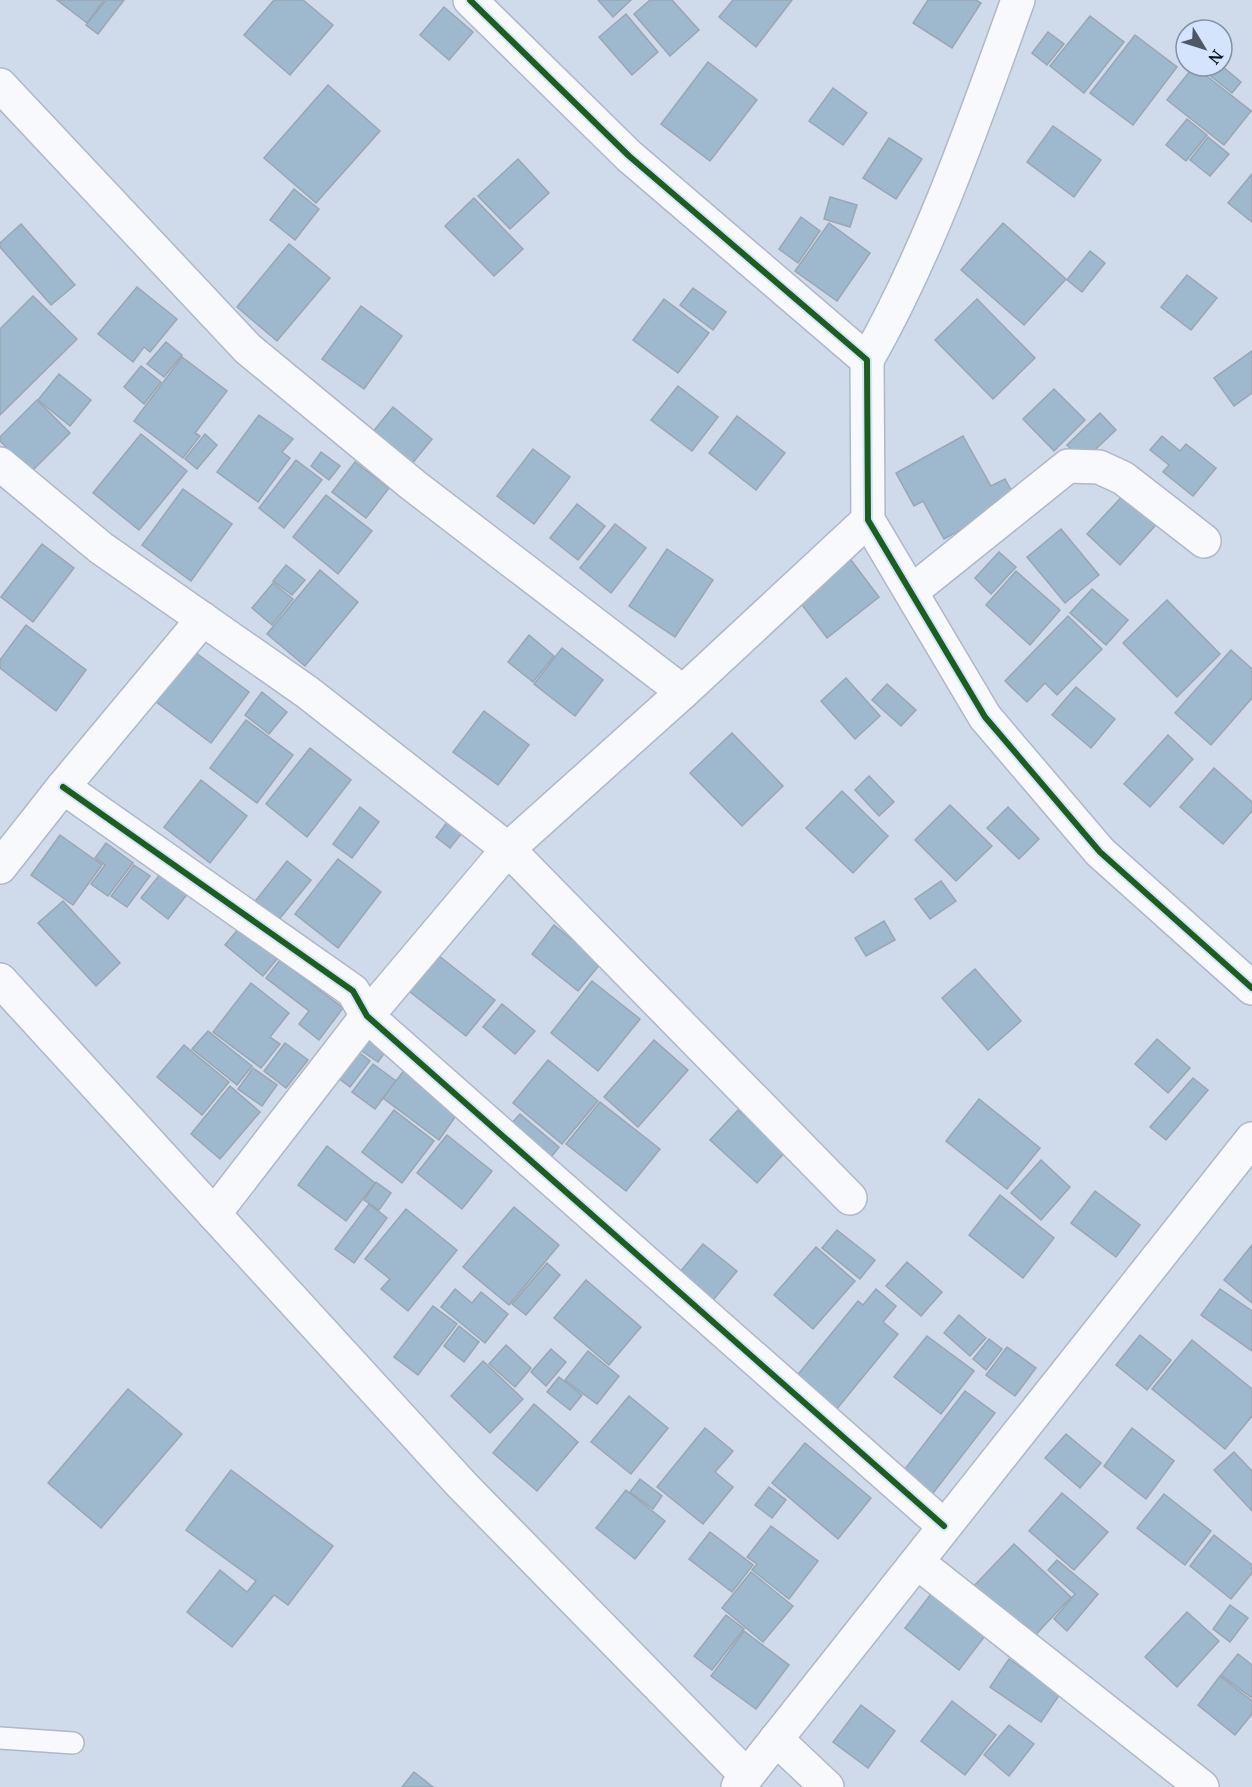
<svg xmlns="http://www.w3.org/2000/svg" width="1252" height="1787" font-family="'Noto Serif',serif">
<style>
.building{fill:#9eb9ce;stroke:#99a6b3;stroke-width:1.5}
.lines{fill:none;stroke-linecap:round;stroke-linejoin:round}
.lane-casing{stroke:#afb8c7;stroke-width:24}
.street-casing{stroke:#afb8c7;stroke-width:36}
.secondary-casing{stroke:#afb8c7;stroke-width:36}
.lane{stroke:#f8f9fc;stroke-width:21}
.street{stroke:#f8f9fc;stroke-width:33}
.secondary{stroke:#f8f9fc;stroke-width:33}
.cycleway-casing{stroke:#d4e4fd;stroke-width:10}
.cycleway{stroke:#1b5e20;stroke-width:6}
</style>
<rect width="100%" height="100%" fill="#cfdaeb"/>
<!-- building -->
<g class="building">
<polygon points="57,0 104,0 87,23"/>
<polygon points="106,0 124,0 98,34 86,25"/>
<polygon points="274,0 303,0 333,25 290,75 244,35"/>
<polygon points="598,0 631,0 613,17"/>
<polygon points="650,0 672,0 699,30 670,56 634,14"/>
<polygon points="733,0 792,0 756,47 719,17"/>
<polygon points="928,0 976,0 981,3 952,48 913,23"/>
<polygon points="444,7 473,32 449,60 420,35"/>
<polygon points="626,14 658,52 632,75 599,37"/>
<polygon points="1090,16 1124,42 1084,93 1050,66"/>
<polygon points="1048,32 1064,44 1047,65 1032,53"/>
<polygon points="1135,35 1177,67 1133,125 1090,93"/>
<polygon points="708,62 757,100 710,161 661,124"/>
<polygon points="1194,66 1251,111 1224,145 1167,100"/>
<polygon points="1214,66 1222,66 1241,82 1232,93 1208,74"/>
<polygon points="328,85 380,131 316,203 264,158"/>
<polygon points="833,88 867,113 843,145 809,121"/>
<polygon points="1187,119 1207,135 1186,161 1166,145"/>
<polygon points="1053,126 1101,160 1074,197 1027,162"/>
<polygon points="1208,137 1229,154 1210,176 1190,160"/>
<polygon points="889,138 922,159 896,199 863,178"/>
<polygon points="518,159 549,193 510,229 478,196"/>
<polygon points="1252,174 1252,222 1228,203"/>
<polygon points="294,189 319,209 295,240 270,220"/>
<polygon points="830,197 857,205 850,227 824,219"/>
<polygon points="474,198 523,249 494,276 445,226"/>
<polygon points="801,217 820,231 798,263 779,249"/>
<polygon points="829,223 870,253 837,301 795,271"/>
<polygon points="1003,223 1066,279 1024,325 961,270"/>
<polygon points="21,224 75,285 51,305 0,247 0,243"/>
<polygon points="289,244 330,278 277,341 237,307"/>
<polygon points="1090,251 1105,263 1082,292 1067,280"/>
<polygon points="1187,275 1217,298 1191,330 1161,307"/>
<polygon points="137,287 177,319 150,352 144,347 133,362 98,334"/>
<polygon points="693,288 726,312 713,330 680,305"/>
<polygon points="33,296 77,339 0,415 0,329"/>
<polygon points="664,299 709,333 678,373 633,340"/>
<polygon points="977,299 1035,358 993,399 935,340"/>
<polygon points="361,306 402,336 364,389 322,359"/>
<polygon points="166,342 182,355 164,377 147,364"/>
<polygon points="1252,351 1252,393 1234,406 1214,378"/>
<polygon points="182,357 227,391 195,433 200,436 183,458 134,421"/>
<polygon points="141,366 161,382 144,404 124,387"/>
<polygon points="59,374 91,400 70,426 38,400"/>
<polygon points="678,386 718,417 692,451 651,420"/>
<polygon points="1054,389 1085,420 1054,451 1023,419"/>
<polygon points="37,400 70,433 31,472 0,441 0,437"/>
<polygon points="393,407 432,439 407,470 368,438"/>
<polygon points="1100,413 1116,430 1083,461 1067,445"/>
<polygon points="259,415 293,439 282,452 290,458 258,502 217,472"/>
<polygon points="737,416 785,453 756,490 709,453"/>
<polygon points="141,434 187,471 139,530 93,493"/>
<polygon points="205,434 217,445 197,469 185,459"/>
<polygon points="963,436 991,486 1005,479 1016,499 944,539 923,501 914,506 896,473"/>
<polygon points="1162,436 1180,451 1186,444 1216,468 1193,496 1163,472 1169,465 1150,450"/>
<polygon points="533,449 570,477 534,524 497,496"/>
<polygon points="321,452 340,466 329,480 311,466"/>
<polygon points="296,460 322,480 284,528 259,508"/>
<polygon points="355,462 389,488 366,518 332,492"/>
<polygon points="1130,488 1162,518 1120,565 1087,534"/>
<polygon points="183,489 232,524 191,581 142,545"/>
<polygon points="326,495 372,531 338,574 293,537"/>
<polygon points="577,504 605,526 578,560 550,538"/>
<polygon points="615,524 646,548 611,593 580,568"/>
<polygon points="1061,529 1099,575 1065,603 1027,557"/>
<polygon points="42,544 74,568 33,622 1,597"/>
<polygon points="667,549 713,580 675,637 629,606"/>
<polygon points="999,552 1016,567 991,594 975,578"/>
<polygon points="851,560 879,597 827,638 799,601"/>
<polygon points="286,565 305,580 292,595 273,581"/>
<polygon points="320,570 358,602 305,666 267,634"/>
<polygon points="1016,571 1060,610 1030,645 986,605"/>
<polygon points="273,583 293,599 272,625 252,608"/>
<polygon points="1092,589 1128,620 1106,645 1070,613"/>
<polygon points="1167,600 1220,654 1177,697 1123,643"/>
<polygon points="1068,616 1102,649 1057,695 1045,683 1027,702 1005,681"/>
<polygon points="26,625 86,670 56,711 0,668 0,660"/>
<polygon points="529,635 554,656 533,682 508,662"/>
<polygon points="562,648 603,680 575,716 534,684"/>
<polygon points="192,650 249,692 211,743 155,701"/>
<polygon points="1231,650 1252,669 1252,698 1211,745 1175,713"/>
<polygon points="846,678 880,716 855,739 821,701"/>
<polygon points="887,684 916,710 901,726 872,700"/>
<polygon points="1076,687 1115,719 1091,748 1052,715"/>
<polygon points="262,692 287,712 269,734 245,715"/>
<polygon points="484,711 529,745 498,785 453,752"/>
<polygon points="246,720 293,755 257,803 210,768"/>
<polygon points="732,733 783,786 742,826 690,773"/>
<polygon points="1168,735 1193,759 1150,807 1124,784"/>
<polygon points="310,748 351,780 307,837 266,804"/>
<polygon points="1214,768 1252,802 1252,811 1223,844 1180,807"/>
<polygon points="869,776 894,802 879,816 855,790"/>
<polygon points="201,780 247,816 210,863 164,827"/>
<polygon points="842,791 888,836 853,873 806,828"/>
<polygon points="950,805 992,846 956,881 915,840"/>
<polygon points="360,807 379,822 352,858 333,844"/>
<polygon points="1008,807 1039,839 1019,859 987,828"/>
<polygon points="451,817 466,828 450,848 436,837"/>
<polygon points="60,835 102,865 73,905 31,875"/>
<polygon points="106,843 133,863 108,896 91,884 105,865 95,858"/>
<polygon points="338,859 381,892 338,948 295,914"/>
<polygon points="287,861 311,880 277,922 253,904"/>
<polygon points="134,865 150,876 127,907 111,896"/>
<polygon points="162,872 188,893 168,919 141,898"/>
<polygon points="941,881 956,901 930,919 915,899"/>
<polygon points="63,901 120,963 96,986 38,923"/>
<polygon points="884,921 895,940 866,956 855,938"/>
<polygon points="554,925 601,963 578,991 532,954"/>
<polygon points="239,928 277,959 263,976 225,945"/>
<polygon points="434,952 495,1000 466,1036 405,988"/>
<polygon points="280,960 343,1008 319,1040 299,1024 309,1011 266,978"/>
<polygon points="975,969 1021,1021 988,1050 942,998"/>
<polygon points="592,981 640,1019 598,1071 551,1033"/>
<polygon points="251,983 289,1013 270,1037 280,1044 261,1068 213,1032"/>
<polygon points="502,1004 535,1031 515,1054 483,1027"/>
<polygon points="363,1030 388,1048 378,1062 353,1045"/>
<polygon points="208,1031 252,1066 237,1085 192,1049"/>
<polygon points="1157,1039 1190,1068 1168,1093 1135,1064"/>
<polygon points="654,1040 688,1070 638,1127 604,1097"/>
<polygon points="285,1043 308,1060 286,1088 264,1071"/>
<polygon points="184,1045 229,1082 202,1115 157,1077"/>
<polygon points="352,1047 370,1061 350,1087 332,1073"/>
<polygon points="548,1060 598,1101 562,1144 513,1103"/>
<polygon points="373,1064 396,1081 375,1109 352,1092"/>
<polygon points="253,1068 277,1085 262,1106 238,1089"/>
<polygon points="405,1069 460,1110 439,1140 383,1098"/>
<polygon points="1193,1078 1208,1090 1166,1140 1150,1127"/>
<polygon points="230,1086 260,1112 220,1159 191,1134"/>
<polygon points="979,1099 1040,1148 1007,1189 946,1141"/>
<polygon points="600,1102 660,1149 626,1191 566,1144"/>
<polygon points="394,1110 434,1141 402,1183 362,1152"/>
<polygon points="738,1110 785,1152 757,1183 710,1140"/>
<polygon points="520,1114 559,1147 544,1166 504,1132"/>
<polygon points="447,1135 492,1171 462,1209 417,1173"/>
<polygon points="327,1146 375,1183 346,1221 298,1185"/>
<polygon points="1041,1160 1070,1187 1041,1220 1011,1193"/>
<polygon points="376,1182 391,1193 379,1210 364,1200"/>
<polygon points="1095,1191 1140,1225 1116,1257 1071,1223"/>
<polygon points="1000,1195 1054,1238 1023,1278 969,1235"/>
<polygon points="369,1204 387,1218 354,1263 335,1249"/>
<polygon points="514,1207 559,1245 509,1305 463,1267"/>
<polygon points="406,1209 457,1250 408,1311 381,1289 390,1279 365,1259"/>
<polygon points="837,1230 875,1260 860,1279 822,1248"/>
<polygon points="703,1244 737,1271 709,1305 675,1278"/>
<polygon points="1252,1245 1252,1303 1224,1280"/>
<polygon points="816,1247 855,1281 813,1329 774,1295"/>
<polygon points="907,1262 942,1292 921,1316 886,1286"/>
<polygon points="547,1263 560,1275 526,1315 512,1304"/>
<polygon points="586,1280 641,1327 609,1365 554,1318"/>
<polygon points="455,1289 472,1303 481,1292 508,1314 485,1343 441,1307"/>
<polygon points="876,1289 896,1306 883,1322 898,1334 836,1410 796,1377 858,1301 863,1305"/>
<polygon points="1220,1289 1252,1311 1252,1351 1201,1315"/>
<polygon points="433,1306 457,1324 418,1375 394,1357"/>
<polygon points="959,1315 986,1338 970,1356 944,1333"/>
<polygon points="459,1326 479,1342 464,1362 444,1346"/>
<polygon points="1140,1335 1171,1360 1147,1390 1116,1365"/>
<polygon points="927,1336 974,1371 941,1414 894,1377"/>
<polygon points="989,1339 1002,1349 986,1370 973,1359"/>
<polygon points="1192,1340 1252,1389 1252,1416 1225,1449 1152,1389"/>
<polygon points="506,1345 531,1368 515,1387 489,1364"/>
<polygon points="1007,1347 1036,1368 1015,1396 986,1375"/>
<polygon points="551,1349 566,1362 546,1386 531,1372"/>
<polygon points="588,1351 619,1376 597,1404 565,1380"/>
<polygon points="483,1361 523,1399 490,1433 451,1396"/>
<polygon points="559,1377 582,1395 570,1410 547,1392"/>
<polygon points="128,1389 182,1434 101,1528 48,1483"/>
<polygon points="965,1391 995,1413 927,1501 898,1478"/>
<polygon points="629,1396 668,1428 631,1474 591,1442"/>
<polygon points="534,1404 578,1442 537,1491 493,1453"/>
<polygon points="705,1428 733,1451 715,1472 733,1487 703,1524 657,1487"/>
<polygon points="1132,1428 1174,1461 1146,1499 1104,1466"/>
<polygon points="1066,1434 1101,1463 1080,1488 1045,1458"/>
<polygon points="805,1443 871,1498 838,1539 772,1483"/>
<polygon points="1234,1452 1252,1471 1252,1511 1214,1470"/>
<polygon points="231,1470 333,1546 288,1605 274,1595 232,1647 187,1612 220,1570 247,1592 256,1581 186,1530"/>
<polygon points="640,1479 662,1496 653,1509 630,1492"/>
<polygon points="769,1487 786,1500 772,1518 755,1505"/>
<polygon points="626,1490 665,1521 635,1559 596,1528"/>
<polygon points="1062,1493 1108,1532 1074,1570 1029,1531"/>
<polygon points="1164,1494 1211,1531 1185,1565 1137,1528"/>
<polygon points="771,1526 818,1561 789,1599 752,1570 757,1564 747,1557"/>
<polygon points="710,1532 753,1565 732,1592 689,1559"/>
<polygon points="1214,1535 1252,1565 1252,1573 1231,1599 1190,1566"/>
<polygon points="1014,1544 1071,1597 1029,1642 972,1588"/>
<polygon points="1057,1560 1098,1594 1067,1631 1054,1619 1075,1594 1048,1570"/>
<polygon points="751,1572 793,1606 763,1642 722,1608"/>
<polygon points="934,1590 988,1632 959,1670 905,1628"/>
<polygon points="1230,1605 1248,1618 1230,1642 1213,1629"/>
<polygon points="1187,1612 1219,1641 1177,1687 1145,1657"/>
<polygon points="726,1615 744,1629 712,1670 694,1656"/>
<polygon points="744,1631 789,1665 756,1709 711,1676"/>
<polygon points="1238,1654 1252,1665 1252,1698 1221,1675"/>
<polygon points="1009,1659 1060,1694 1041,1722 990,1687"/>
<polygon points="1220,1676 1252,1701 1252,1714 1235,1735 1198,1705"/>
<polygon points="952,1701 996,1735 965,1775 921,1741"/>
<polygon points="861,1705 895,1731 868,1768 833,1742"/>
<polygon points="1009,1725 1034,1744 1009,1776 984,1755"/>
<polygon points="414,1772 433,1787 402,1787"/>
</g>
<g class="lines">
<!-- lane casing -->
<g class="lane-casing">
<polyline id="lane" points="0,1738 73,1743"/>
</g>
<!-- street casing -->
<g class="street-casing">
<g id="street">
<polyline points="470,0 629,156 867,360 868,520 985,717 1100,852 1252,988"/>
<polyline points="0,85 248,349 413,485 683,692"/>
<path d="M867,360C930,250 975,119 1018,0"/>
<polyline points="0,464 101,548 307,692 508,849 850,1198"/>
<polyline points="911,592 1068,466 1099,467 1123,478 1204,541"/>
<polyline points="63,787 353,991 367,1016 944,1526"/>
<polyline points="0,867 63,787 203,619"/>
<polyline points="0,980 462,1485 747,1776 738,1787"/>
<polyline points="214,1214 367,1016 508,849 683,692 868,520"/>
<polyline points="917,1562 1202,1787"/>
<polyline points="776,1739 827,1787"/>
</g>
</g>
<!-- secondary casing -->
<g class="secondary-casing">
<polyline id="secondary" points="747,1776 1252,1139"/>
</g>
<!-- lane -->
<use href="#lane" class="lane"/>
<!-- street -->
<use href="#street" class="street"/>
<!-- secondary -->
<use href="#secondary" class="secondary"/>
<!-- cycleway casing -->
<g class="cycleway-casing">
<g id="cycleway">
<polyline points="470,0 629,156 867,360 868,520 985,717 1100,852 1252,988"/>
<polyline points="63,787 353,991 367,1016 944,1526"/>
</g>
</g>
<!-- cycleway -->
<use href="#cycleway" class="cycleway"/>
</g>
<!-- north arrow -->
<g transform="translate(1204 48) rotate(128)"><circle r="28" fill="#d4e4fd" stroke="#8290a4" stroke-width="1.5"/>
<path d="M0-4.5L10 22L0 15L-10 22Z" fill="#4e5766"/>
<text y="-9" font-size="16" font-weight="bold" text-anchor="middle" fill="#08111f">N</text>
</g>
</svg>
